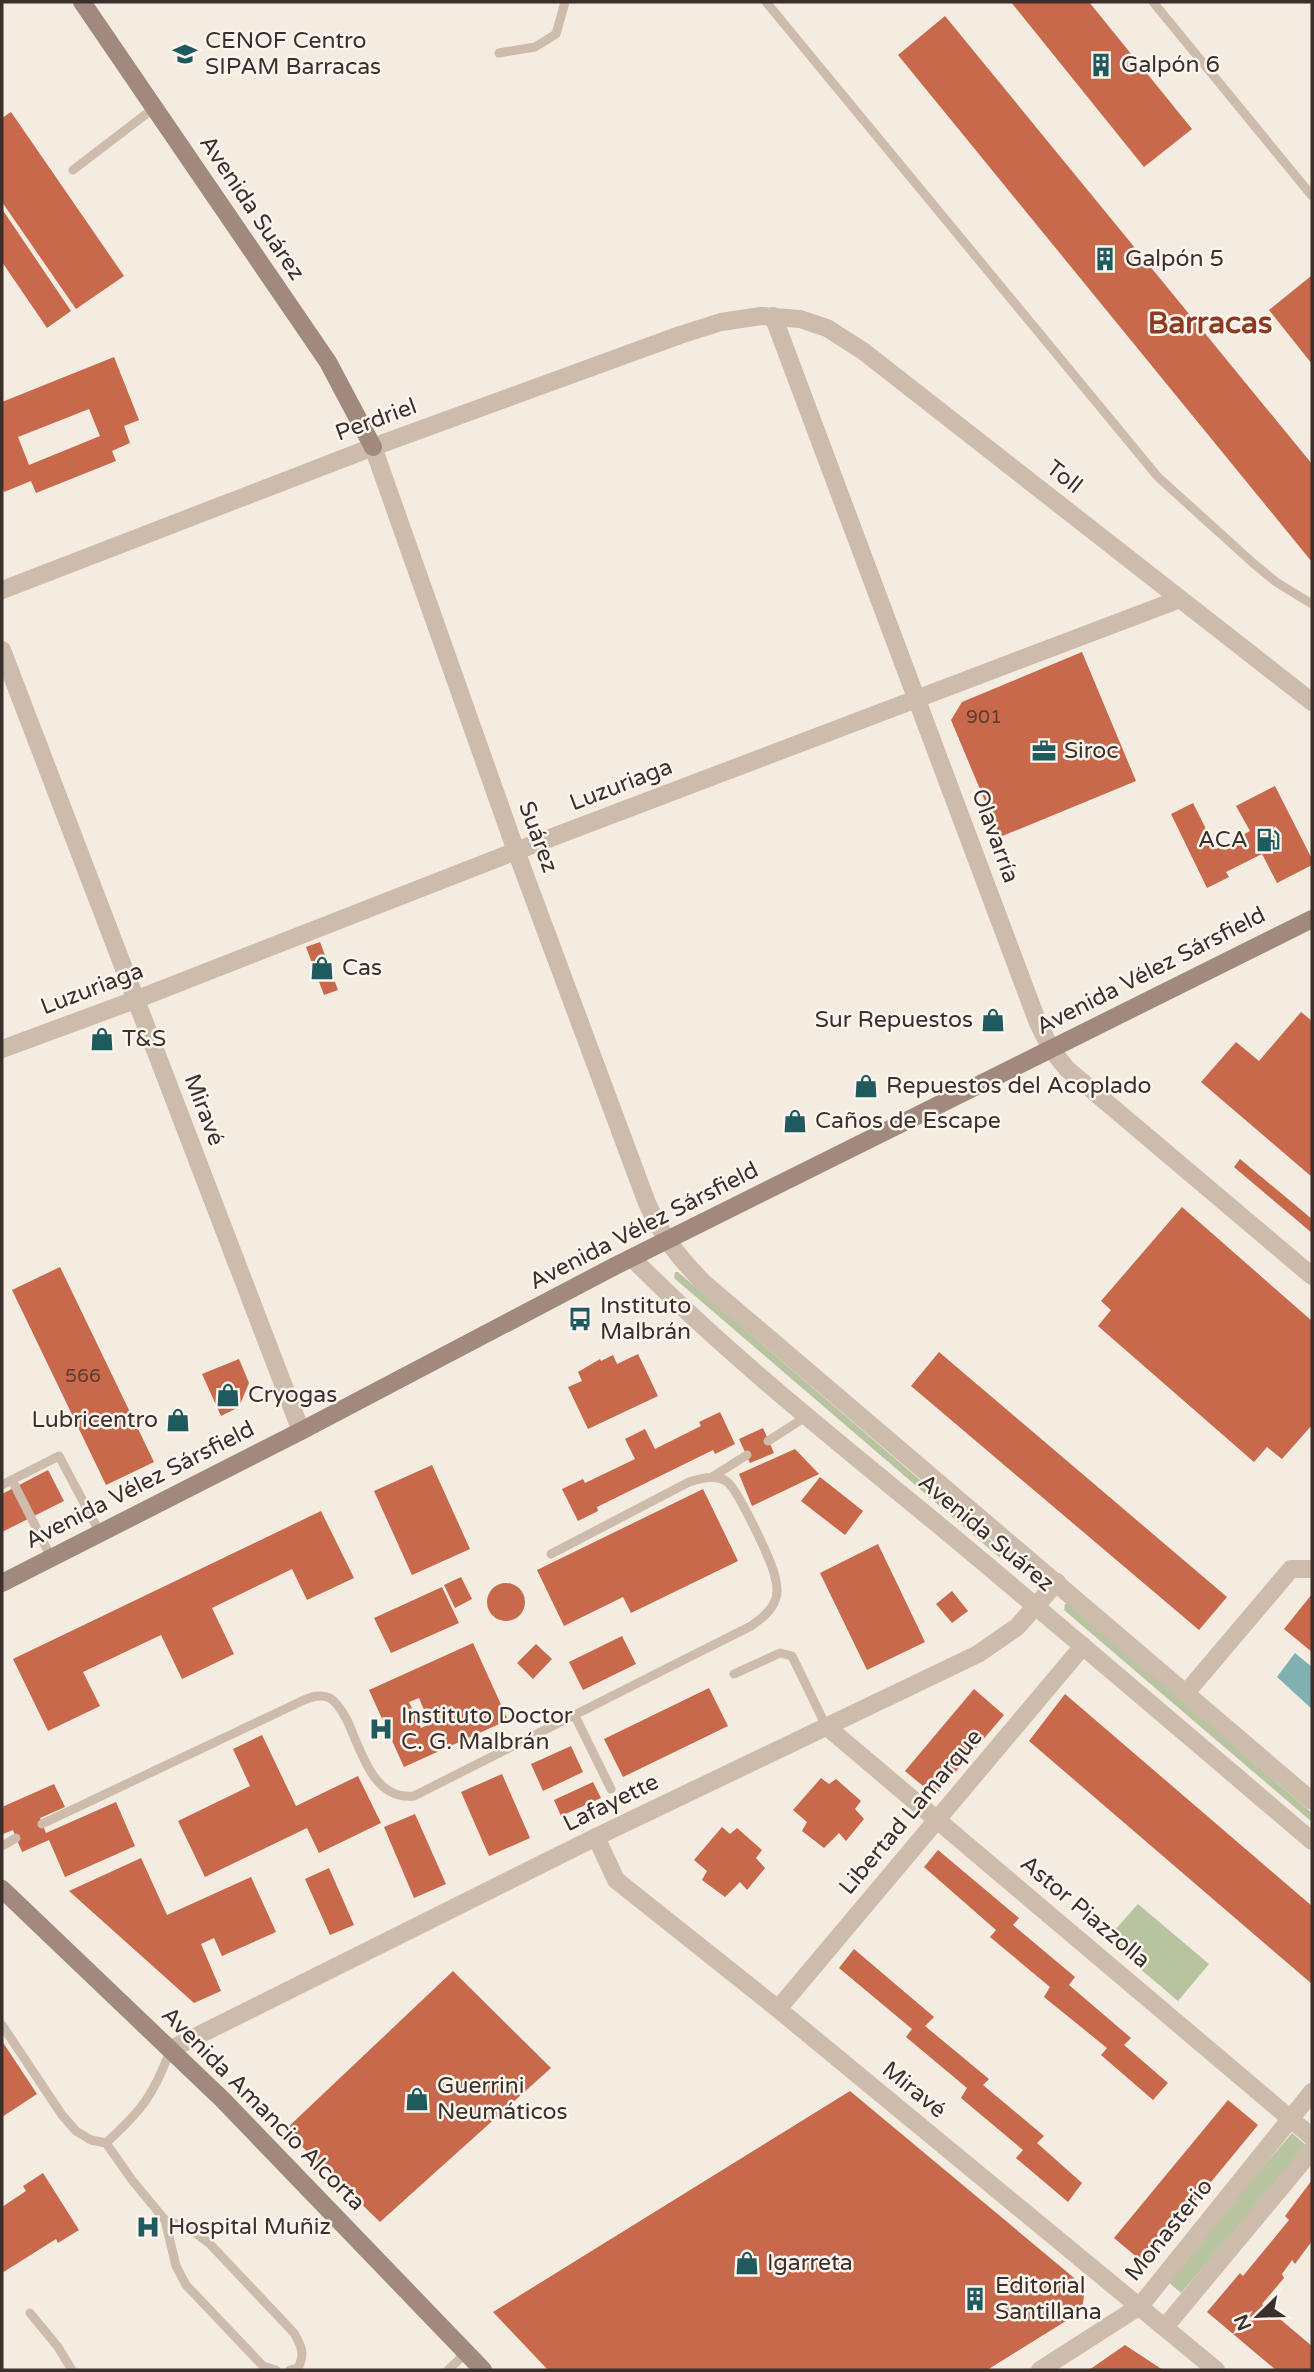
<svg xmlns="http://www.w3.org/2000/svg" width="1314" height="2372" font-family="'Varela Round',sans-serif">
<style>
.green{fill:#b8c4a0}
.water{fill:#7fb0b2}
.building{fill:#c8694b;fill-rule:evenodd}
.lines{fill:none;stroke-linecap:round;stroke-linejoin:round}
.service{stroke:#cdbbac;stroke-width:9}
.minor{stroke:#cdbbac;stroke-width:18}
.tertiary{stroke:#cdbbac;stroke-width:18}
.secondary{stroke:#a18a7d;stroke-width:18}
.labels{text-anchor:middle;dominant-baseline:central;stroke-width:5;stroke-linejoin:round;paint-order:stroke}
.number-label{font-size:19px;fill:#5e3e33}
.poi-label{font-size:23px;fill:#3b302b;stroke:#fbf5ee;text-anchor:start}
.street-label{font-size:23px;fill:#3b302b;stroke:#fbf5ee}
.district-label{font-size:30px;font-weight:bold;fill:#8c3b22;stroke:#fbf5ee}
</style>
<rect width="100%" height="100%" fill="#f4ebe1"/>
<!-- green -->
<g class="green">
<polygon points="675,1272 678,1272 1004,1552 1004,1556 999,1557 674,1278"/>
<polygon points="1065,1604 1069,1604 1312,1813 1312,1822 1064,1610"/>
<polygon points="1138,1904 1209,1964 1178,2001 1106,1940"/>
<polygon points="1292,2133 1307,2146 1181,2293 1166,2280"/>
</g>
<!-- water -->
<polygon class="water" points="1295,1653 1312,1667 1312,1709 1277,1677"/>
<!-- building -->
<g class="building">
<polygon points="1011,2 1089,2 1192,129 1144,167"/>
<polygon points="945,16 1312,464 1312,562 898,55"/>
<polygon points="11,112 124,276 76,309 2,202 2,118"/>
<polygon points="2,209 71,311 47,328 2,262"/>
<polygon points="1311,276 1312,277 1312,364 1269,310"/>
<path d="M114,357L139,420L124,426L130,443L112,451L116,461L36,493L31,481L4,492L2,486V402ZM89,409L100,436L29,465L18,437Z"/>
<polygon points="1082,652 1136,781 1000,837 951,720 962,702"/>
<polygon points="1275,786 1312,859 1312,865 1277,883 1262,854 1226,872 1229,877 1207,888 1171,814 1193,803 1216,849 1250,831 1236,806"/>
<polygon points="320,942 338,990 324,995 306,947"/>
<polygon points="1301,1012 1312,1021 1312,1177 1201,1082 1236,1042 1259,1061"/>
<polygon points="1240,1159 1312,1219 1312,1233 1234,1167"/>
<polygon points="1182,1207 1312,1321 1312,1425 1282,1459 1267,1447 1254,1462 1098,1326 1111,1310 1101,1301"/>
<polygon points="60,1267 154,1462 106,1485 12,1290"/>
<polygon points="939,1352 1227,1597 1199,1630 911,1386"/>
<polygon points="638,1354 658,1396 588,1429 568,1387 582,1381 578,1372 600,1359 601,1361 613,1355 617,1364"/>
<polygon points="239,1359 249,1383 239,1407 221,1416 202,1374"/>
<polygon points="720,1412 735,1444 715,1454 713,1450 597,1507 598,1511 578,1521 562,1489 583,1479 585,1483 635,1459 625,1439 645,1429 655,1449 701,1426 699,1422"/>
<polygon points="763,1428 774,1453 750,1463 739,1439"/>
<polygon points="795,1449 819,1474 752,1506 739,1474"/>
<polygon points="432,1465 470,1549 412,1575 374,1491"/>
<polygon points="48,1470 64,1501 2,1532 2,1494"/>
<polygon points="820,1477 863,1511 845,1535 801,1501"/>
<polygon points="703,1489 738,1561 631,1613 623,1597 564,1626 537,1570"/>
<polygon points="321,1511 354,1578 307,1600 292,1569 212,1608 234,1654 182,1679 161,1635 83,1672 100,1706 48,1731 13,1659"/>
<polygon points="878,1544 925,1642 867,1670 820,1573"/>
<polygon points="461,1577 472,1599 455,1608 444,1585"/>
<circle cx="506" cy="1602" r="19"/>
<polygon points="442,1587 459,1623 391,1653 374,1618"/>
<polygon points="952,1591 968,1611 952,1623 936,1604"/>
<polygon points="1312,1594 1312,1652 1284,1629"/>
<polygon points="622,1636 636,1664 583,1690 569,1662"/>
<path d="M473,1643L508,1720L404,1767L369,1690ZM419,1698L430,1724L421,1728L409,1702Z"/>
<polygon points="536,1644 552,1659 533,1679 517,1663"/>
<polygon points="709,1688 728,1726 623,1777 604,1739"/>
<polygon points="974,1689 1004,1715 935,1796 905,1771"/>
<polygon points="1065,1694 1312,1906 1312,1984 1029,1741"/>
<polygon points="262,1735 296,1806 358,1776 381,1823 319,1853 307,1828 205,1877 178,1821 250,1786 233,1749"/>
<polygon points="571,1746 583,1772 543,1791 531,1764"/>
<polygon points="502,1774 530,1838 489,1856 461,1792"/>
<polygon points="821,1778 829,1784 836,1779 861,1801 855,1809 864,1819 846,1841 839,1833 824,1848 802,1831 807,1822 793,1810"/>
<polygon points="593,1782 601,1798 561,1816 554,1800"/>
<polygon points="54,1784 65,1807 40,1818 46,1833 116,1802 135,1846 65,1877 49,1840 22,1852 13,1830 3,1834 2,1807"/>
<polygon points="415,1814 446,1884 414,1898 384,1827"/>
<polygon points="722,1827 730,1834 737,1828 762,1850 756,1858 765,1868 747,1890 740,1882 725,1897 702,1880 707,1871 694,1860"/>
<polygon points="938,1850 1019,1918 1013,1925 1075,1977 1069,1985 1131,2038 1124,2045 1168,2083 1153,2100 1101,2055 1107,2048 1044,1997 1050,1987 990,1937 996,1930 924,1867"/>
<polygon points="141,1858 167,1915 251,1877 276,1932 222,1956 214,1938 201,1944 221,1991 194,2003 69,1891"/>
<polygon points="329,1868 354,1925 330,1935 305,1879"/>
<polygon points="854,1949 934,2017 925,2026 989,2079 983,2085 1044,2136 1037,2143 1082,2183 1068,2202 1016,2158 1023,2150 961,2098 967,2088 906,2037 912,2029 839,1968"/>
<polygon points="453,1971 551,2068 380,2222 285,2130"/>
<polygon points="2,2041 37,2094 2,2117"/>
<polygon points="850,2091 1085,2287 1082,2311 987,2370 548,2370 493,2312"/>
<polygon points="1228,2100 1258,2125 1144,2263 1114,2238"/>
<polygon points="43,2173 79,2230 58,2243 56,2239 2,2273 2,2207 26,2191 23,2186"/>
<polygon points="1312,2180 1312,2241 1295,2264 1292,2260 1282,2274 1284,2278 1262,2304 1312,2346 1312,2370 1276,2370 1207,2312 1240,2273 1243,2276 1289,2220 1285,2216"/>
<polygon points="1125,2345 1163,2370 1089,2370"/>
</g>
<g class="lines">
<!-- service -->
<g class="service">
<polyline points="766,2 1158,477 1253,563 1276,582 1312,604"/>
<polyline points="1153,2 1312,196"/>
<polyline points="499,53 535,47 556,34 565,2"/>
<polyline points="73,170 154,108"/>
<polyline points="768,1441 807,1416"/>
<polyline points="712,1477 747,1455"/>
<polyline points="12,1480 51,1557"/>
<polyline points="2,1485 59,1456 100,1533"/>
<polyline points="734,1674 780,1653 792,1656 826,1726"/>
<polyline points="575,1716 611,1789"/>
<path d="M42,1824L304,1700C311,1697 322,1694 330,1698C338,1703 343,1713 347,1720C361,1750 373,1801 414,1796L751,1626C761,1619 772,1611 776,1598C778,1591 777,1584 775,1577C772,1562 737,1487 726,1481C714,1474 700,1479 689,1482L551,1554"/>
<polyline points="2,1846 16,1838"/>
<polyline points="2,2025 62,2115 76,2131 91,2140 106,2143 132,2180 165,2220 176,2266 186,2285 263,2366 276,2370"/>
<path d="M106,2143C142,2110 153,2096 170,2051"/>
<path d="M165,2220L187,2227L209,2243L294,2333C302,2347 305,2354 298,2368L290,2370"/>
<polyline points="30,2313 58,2347 72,2370"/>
<polyline points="448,2370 466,2353"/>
</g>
<!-- minor -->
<g class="minor">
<polyline points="773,316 1038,1023 1051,1049 1067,1069 1312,1276"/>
<polyline points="2,590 373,447 680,335 721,322 761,316 800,319 827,328 863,351 1312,702"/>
<polyline points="2,650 301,1431"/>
<polyline points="2,1049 135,1000 516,851 1180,599"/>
<polyline points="1186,1693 1291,1569 1312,1569"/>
<polyline points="826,1726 1312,2137"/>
<polyline points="596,1837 616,1880 778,2009 1216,2370"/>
<polyline points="778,2009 1083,1646"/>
<polyline points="171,2049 596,1837 978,1654 1017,1627 1057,1582"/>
<polyline points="1165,2327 1312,2150"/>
<polyline points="1040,2370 1140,2306 1312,2092"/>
</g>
<!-- tertiary -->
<g class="tertiary">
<path d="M373,447L516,851L647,1203C662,1236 678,1257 704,1283L1312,1801"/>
<path d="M632,1258C731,1358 843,1446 952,1536C1073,1637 1192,1739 1312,1841"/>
</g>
<!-- secondary -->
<g class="secondary">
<polyline points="82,2 328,362 373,447"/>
<polyline points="2,1583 301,1431 615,1266 1312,919"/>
<polyline points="2,1889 223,2100 483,2370"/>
</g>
</g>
<!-- icons -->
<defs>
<g id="school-bare" transform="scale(1.89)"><path d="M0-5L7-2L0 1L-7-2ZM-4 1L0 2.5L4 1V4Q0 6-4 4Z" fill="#1f5a5e" stroke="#fbf5ee" stroke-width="2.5" paint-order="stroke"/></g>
<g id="building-bare" transform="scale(1.89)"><path d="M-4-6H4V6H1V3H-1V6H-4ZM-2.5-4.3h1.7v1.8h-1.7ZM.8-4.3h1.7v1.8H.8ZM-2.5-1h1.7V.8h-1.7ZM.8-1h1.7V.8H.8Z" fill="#1f5a5e" stroke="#fbf5ee" stroke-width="2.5" paint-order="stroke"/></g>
<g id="office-bare" transform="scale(1.89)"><path d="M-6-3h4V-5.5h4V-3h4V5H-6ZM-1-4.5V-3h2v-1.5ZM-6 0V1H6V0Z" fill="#1f5a5e" stroke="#fbf5ee" stroke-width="2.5" paint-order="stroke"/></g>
<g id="fuel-bare" transform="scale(1.89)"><path d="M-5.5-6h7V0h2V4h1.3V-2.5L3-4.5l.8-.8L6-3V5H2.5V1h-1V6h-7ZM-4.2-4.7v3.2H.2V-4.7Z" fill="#1f5a5e" stroke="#fbf5ee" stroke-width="2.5" paint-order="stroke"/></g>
<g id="shop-bare" transform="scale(1.89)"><path d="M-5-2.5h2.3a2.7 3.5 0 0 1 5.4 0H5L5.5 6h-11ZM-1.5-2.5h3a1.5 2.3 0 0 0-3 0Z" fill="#1f5a5e" stroke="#fbf5ee" stroke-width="2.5" paint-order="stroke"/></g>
<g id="bus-bare" transform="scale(1.89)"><path d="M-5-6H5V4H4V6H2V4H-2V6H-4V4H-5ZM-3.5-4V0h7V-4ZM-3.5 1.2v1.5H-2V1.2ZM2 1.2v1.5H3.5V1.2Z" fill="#1f5a5e" stroke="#fbf5ee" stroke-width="2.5" paint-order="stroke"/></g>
<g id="hospital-bare" transform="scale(1.89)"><path d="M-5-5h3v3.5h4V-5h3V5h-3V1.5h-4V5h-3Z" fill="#1f5a5e" stroke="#fbf5ee" stroke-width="2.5" paint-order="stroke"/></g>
</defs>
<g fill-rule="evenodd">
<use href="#school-bare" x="185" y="54"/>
<use href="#building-bare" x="1101" y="65"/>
<use href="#building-bare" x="1105" y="259"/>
<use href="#office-bare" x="1044" y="751"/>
<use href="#fuel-bare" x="1268" y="840"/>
<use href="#shop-bare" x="322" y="968"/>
<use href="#shop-bare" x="993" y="1020"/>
<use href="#shop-bare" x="102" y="1039"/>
<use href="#shop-bare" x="866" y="1086"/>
<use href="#shop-bare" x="795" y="1121"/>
<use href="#bus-bare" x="580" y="1319"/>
<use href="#shop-bare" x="228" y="1395"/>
<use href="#shop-bare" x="178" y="1420"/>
<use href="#hospital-bare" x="381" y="1729"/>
<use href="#shop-bare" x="417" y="2099"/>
<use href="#hospital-bare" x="148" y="2227"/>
<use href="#shop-bare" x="747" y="2263"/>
<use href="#building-bare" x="975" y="2299"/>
</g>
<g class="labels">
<!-- number labels -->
<g class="number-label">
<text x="984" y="717">901</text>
<text x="83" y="1376">566</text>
</g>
<!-- poi labels -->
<g class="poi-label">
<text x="205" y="41">CENOF Centro<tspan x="205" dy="26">SIPAM Barracas</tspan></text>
<text x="1121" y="65">Galpón 6</text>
<text x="1125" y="259">Galpón 5</text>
<text x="1064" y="751">Siroc</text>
<text x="1248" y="840" text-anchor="end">ACA</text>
<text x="342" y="968">Cas</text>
<text x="973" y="1020" text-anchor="end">Sur Repuestos</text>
<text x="122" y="1039">T&amp;S</text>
<text x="886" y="1086">Repuestos del Acoplado</text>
<text x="815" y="1121">Caños de Escape</text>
<text x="600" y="1306">Instituto<tspan x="600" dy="26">Malbrán</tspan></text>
<text x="248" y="1395">Cryogas</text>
<text x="158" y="1420" text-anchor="end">Lubricentro</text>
<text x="401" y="1716">Instituto Doctor<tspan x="401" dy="26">C. G. Malbrán</tspan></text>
<text x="437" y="2086">Guerrini<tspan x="437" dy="26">Neumáticos</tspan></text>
<text x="168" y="2227">Hospital Muñiz</text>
<text x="767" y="2263">Igarreta</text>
<text x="995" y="2286">Editorial<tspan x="995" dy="26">Santillana</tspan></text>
</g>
<!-- street labels -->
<g class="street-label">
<text transform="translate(252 208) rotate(56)">Avenida Suárez</text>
<text transform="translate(376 420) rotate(-20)">Perdriel</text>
<text transform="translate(1064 477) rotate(38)">Toll</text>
<text transform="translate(621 785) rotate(-21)">Luzuriaga</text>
<text transform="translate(995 836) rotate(70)">Olavarría</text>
<text transform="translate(538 837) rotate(70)">Suárez</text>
<text transform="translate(1151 971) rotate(-27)">Avenida Vélez Sársfield</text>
<text transform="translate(92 989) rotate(-21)">Luzuriaga</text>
<text transform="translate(204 1110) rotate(69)">Miravé</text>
<text transform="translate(644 1226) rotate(-27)">Avenida Vélez Sársfield</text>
<text transform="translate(140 1485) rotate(-27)">Avenida Vélez Sársfield</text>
<text transform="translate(986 1533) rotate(40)">Avenida Suárez</text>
<text transform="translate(611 1803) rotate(-26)">Lafayette</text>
<text transform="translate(911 1812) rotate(-50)">Libertad Lamarque</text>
<text transform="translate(1085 1912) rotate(40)">Astor Piazzolla</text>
<text transform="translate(914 2090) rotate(39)">Miravé</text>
<text transform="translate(263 2109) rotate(45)">Avenida Amancio Alcorta</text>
<text transform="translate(1169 2230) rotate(-51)">Monasterio</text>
</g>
<!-- district labels -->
<g class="district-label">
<text x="1210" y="323">Barracas</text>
</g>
</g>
<!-- border -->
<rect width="1314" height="2372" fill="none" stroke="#3b302b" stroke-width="7"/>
<!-- north arrow -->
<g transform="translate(1258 2316) rotate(247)" stroke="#fbf5ee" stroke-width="5" paint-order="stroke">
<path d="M0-5L12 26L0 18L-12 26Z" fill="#3b302b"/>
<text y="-10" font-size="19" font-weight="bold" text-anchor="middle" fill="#3b302b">N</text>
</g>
</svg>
